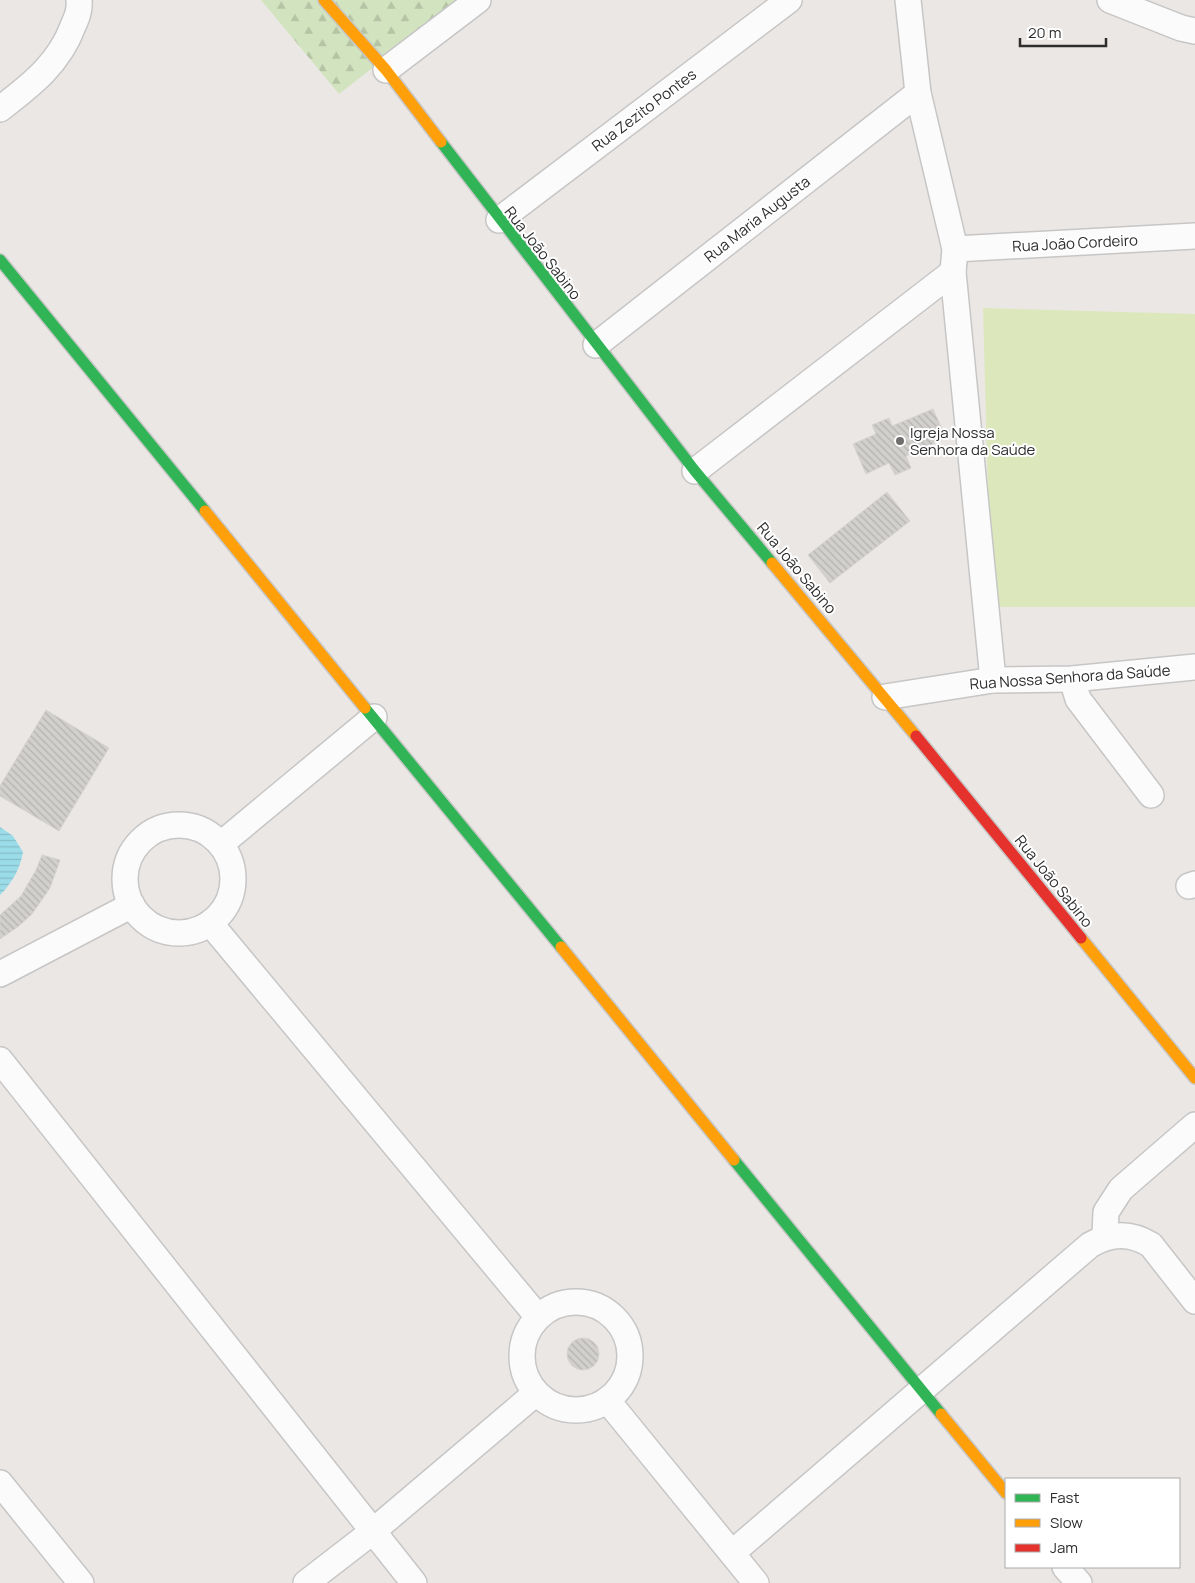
<svg xmlns="http://www.w3.org/2000/svg" width="1195" height="1583" font-family="Manrope,sans-serif">
<style>
.forest{fill:url(#forest-firs)}
.pitch{fill:#dce8bc}
.water{fill:url(#water-rules)}
.building{fill:url(#building-back-hatch);stroke:#d6d3d0}
.lines{fill:none;stroke-linecap:round;stroke-linejoin:round}
.street-casing{stroke:#c7c6c6;stroke-width:28}
.fast-casing{stroke:#c7c6c6;stroke-width:14}
.slow-casing{stroke:#c7c6c6;stroke-width:14}
.jam-casing{stroke:#c7c6c6;stroke-width:14}
.street{stroke:#fcfbfb;stroke-width:25}
.fast{stroke:#30b455;stroke-width:11}
.slow{stroke:#ff9f0a;stroke-width:11}
.jam{stroke:#e5322d;stroke-width:11}
.poi-dot{fill:#706e6d;stroke:#fff;stroke-width:2}
.labels{text-anchor:middle;dominant-baseline:central;stroke-width:4;stroke-linejoin:round;paint-order:stroke}
.street-label{font-size:15px;fill:#2d2d2d;stroke:#fff}
.poi-label{font-size:15px;fill:#2d2d2d;stroke:#fff;text-anchor:start}
</style>
<defs>
<pattern id="forest-firs" width="22" height="20" patternUnits="userSpaceOnUse" patternTransform="scale(1.25)"><rect width="22" height="20" fill="#d2e4bf"/><path d="M5 1l3.5 6h-7zM16 11l3.5 6h-7z" fill="#b5c4a4"/></pattern>
<pattern id="water-rules" width="6" height="5" patternUnits="userSpaceOnUse" patternTransform="scale(1.25)"><rect width="6" height="5" fill="#9bdce9"/><path d="M0 2.5h6" fill="none" stroke="#86bdc8"/></pattern>
<pattern id="building-back-hatch" width="6" height="6" patternUnits="userSpaceOnUse" patternTransform="scale(1.25)"><rect width="6" height="6" fill="#d2d0cd"/><path d="M-1 5l2 2M0 0l6 6M5-1l2 2" fill="none" stroke="#b5b3b0"/></pattern>
</defs>
<rect width="100%" height="100%" fill="#ebe7e4"/>
<!-- forest -->
<polygon class="forest" points="261,0 460,0 339,94"/>
<!-- pitch -->
<polygon class="pitch" points="983,308 1195,314 1195,607 991,607"/>
<!-- water -->
<path class="water" d="M0,827L13,836L23,852C20,869 12,883 0,895Z"/>
<!-- building -->
<g class="building">
<polygon points="933,409 946,438 906,456 911,468 895,475 889,463 866,474 853,444 876,434 872,425 889,418 892,426"/>
<polygon points="887,492 910,521 830,583 808,555"/>
<polygon points="46,710 109,748 59,831 0,796 0,786"/>
<polygon points="42,855 60,860 50,888 32,914 19,926 0,939 0,915 21,896 36,870"/>
<circle cx="583" cy="1354" r="16"/>
</g>
<g class="lines">
<!-- street casing -->
<g class="street-casing">
<g id="street">
<polyline points="908,0 918,93 955,249 953,272 993,680"/>
<polyline points="1110,0 1181,28 1195,31"/>
<polyline points="386,70 478,0"/>
<path d="M0,109C31,85 59,64 73,26C77,17 80,10 79,0"/>
<polyline points="499,220 789,0"/>
<polyline points="955,249 1195,236"/>
<polyline points="596,345 918,93"/>
<polyline points="695,471 953,272"/>
<polyline points="1072,679 1078,699 1151,795"/>
<polyline points="885,697 993,680 1072,679 1195,667"/>
<circle cx="179" cy="879" r="54"/>
<polyline points="221,844 374,717"/>
<polyline points="1189,886 1195,884"/>
<polyline points="210,923 538,1317"/>
<polyline points="0,974 132,905"/>
<polyline points="0,1060 414,1583"/>
<polyline points="1105,1236 1106,1212 1121,1189 1195,1125"/>
<circle cx="576" cy="1356" r="54"/>
<polyline points="607,1400 756,1583"/>
<polyline points="0,1483 81,1583"/>
<path d="M732,1553L1090,1245C1111,1233 1130,1232 1151,1245L1195,1301"/>
<polyline points="1065,1567 1079,1583"/>
<polyline points="306,1583 372,1532 536,1393"/>
</g>
</g>
<!-- fast casing -->
<g class="fast-casing">
<g id="fast">
<polyline points="441,142 695,471 772,563"/>
<polyline points="0,260 205,511"/>
<polyline points="365,708 561,947"/>
<polyline points="734,1160 941,1414"/>
</g>
</g>
<!-- slow casing -->
<g class="slow-casing">
<g id="slow">
<polyline points="324,0 386,70 441,142"/>
<polyline points="205,511 365,708"/>
<polyline points="772,563 916,736"/>
<polyline points="1081,938 1195,1078"/>
<polyline points="561,947 734,1160"/>
<polyline points="941,1414 1006,1493"/>
</g>
</g>
<!-- jam casing -->
<g class="jam-casing">
<polyline id="jam" points="916,736 1081,938"/>
</g>
<!-- street -->
<use href="#street" class="street"/>
<!-- fast -->
<use href="#fast" class="fast"/>
<!-- slow -->
<use href="#slow" class="slow"/>
<!-- jam -->
<use href="#jam" class="jam"/>
</g>
<!-- markers -->
<circle class="poi-dot" cx="900" cy="441" r="5"/>
<g class="labels">
<!-- street labels -->
<g class="street-label">
<text transform="translate(644 110) rotate(-37)">Rua Zezito Pontes</text>
<text transform="translate(757 219) rotate(-38)">Rua Maria Augusta</text>
<text transform="translate(1075 243) rotate(-3)">Rua João Cordeiro</text>
<text transform="translate(543 253) rotate(52)">Rua João Sabino</text>
<text transform="translate(797 568) rotate(50)">Rua João Sabino</text>
<text transform="translate(1070 677) rotate(-4)">Rua Nossa Senhora da Saúde</text>
<text transform="translate(1054 881) rotate(51)">Rua João Sabino</text>
</g>
<!-- poi labels -->
<g class="poi-label">
<text x="910" y="432">Igreja Nossa<tspan x="910" dy="17">Senhora da Saúde</tspan></text>
</g>
</g>
<!-- legend -->
<rect x="1005" y="1478" width="175" height="90" fill="#ffffff" stroke="#ababab"/>
<rect x="1015" y="1494" width="25" height="8" fill="#30b455" stroke="#ababab"/>
<text x="1050" y="1503" font-size="15" fill="#2d2d2d">Fast</text>
<rect x="1015" y="1519" width="25" height="8" fill="#ff9f0a" stroke="#ababab"/>
<text x="1050" y="1528" font-size="15" fill="#2d2d2d">Slow</text>
<rect x="1015" y="1544" width="25" height="8" fill="#e5322d" stroke="#ababab"/>
<text x="1050" y="1553" font-size="15" fill="#2d2d2d">Jam</text>
<!-- scale -->
<path d="M1020 38v8h86v-8" fill="none" stroke="#2d2d2d" stroke-width="2.5"/>
<text x="1028" y="38" font-size="15" fill="#2d2d2d" stroke="#ffffff" stroke-width="4" paint-order="stroke">20 m</text>
</svg>
